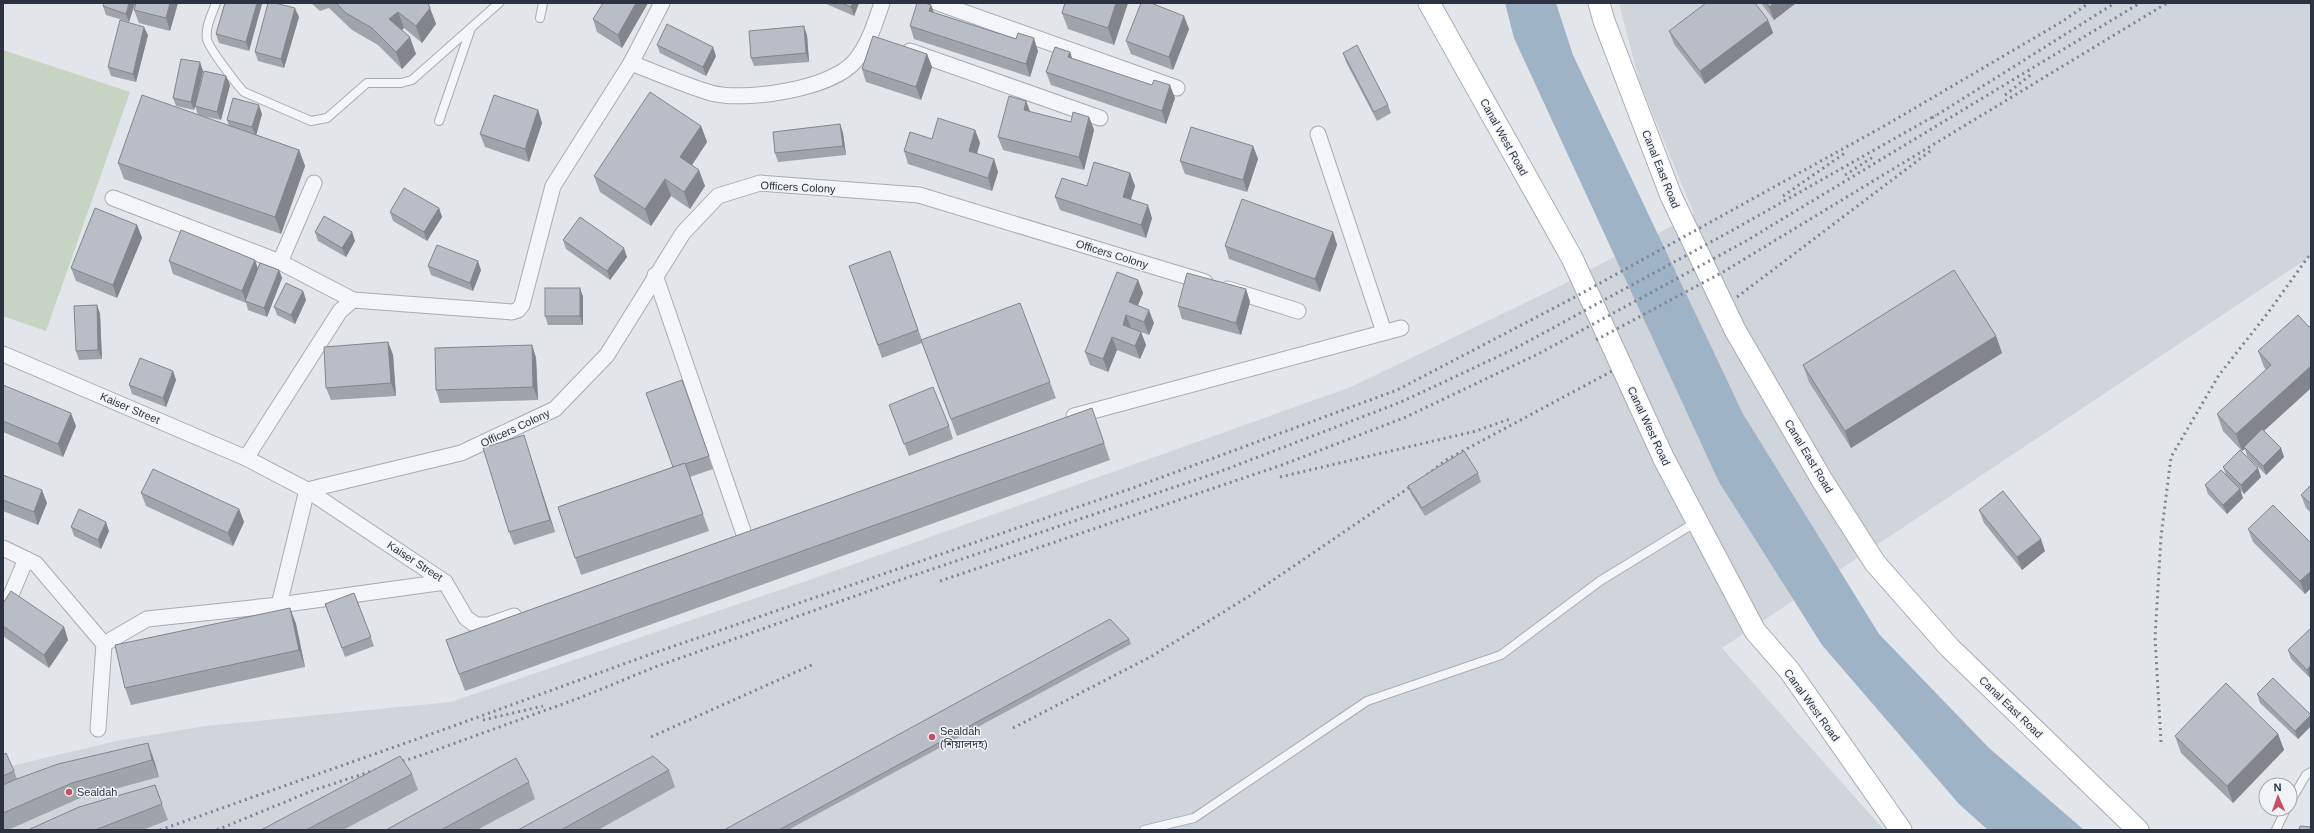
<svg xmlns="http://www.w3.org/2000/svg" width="2314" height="833" font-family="Arial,'Noto Sans Bengali',sans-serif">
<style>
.built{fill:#d0d4db}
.green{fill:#c7d3c3}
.water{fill:#9fb3c7}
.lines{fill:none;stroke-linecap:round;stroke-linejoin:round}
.lane-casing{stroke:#a7acb3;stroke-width:10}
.street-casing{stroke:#a7acb3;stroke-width:17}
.secondary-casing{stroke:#a7acb3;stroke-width:23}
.lane{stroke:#f4f5f8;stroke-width:8}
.street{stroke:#f4f5f8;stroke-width:15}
.secondary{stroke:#fff;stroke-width:21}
.rail{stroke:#7c8592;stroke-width:3;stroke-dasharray:2 4;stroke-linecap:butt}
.wall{fill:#9fa3aa}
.shaded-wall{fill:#82858b}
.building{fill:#b9bec6;stroke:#82858b}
.poi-dot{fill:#c74e62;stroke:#f1f4f7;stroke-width:1.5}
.labels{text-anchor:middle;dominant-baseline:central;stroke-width:3;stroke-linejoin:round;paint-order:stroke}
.street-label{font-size:11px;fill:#2b3340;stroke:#f1f4f7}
.poi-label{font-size:11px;fill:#2b3340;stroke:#f1f4f7;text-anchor:start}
</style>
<rect width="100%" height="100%" fill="#e2e5e9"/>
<!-- built -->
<polygon class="built" points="1619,3 2311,3 2311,256 1722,648 1884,830 3,830 3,770 11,766 121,740 205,726 451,702 815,578 1351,387 1562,285 1694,214 1639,80"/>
<!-- green -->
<polygon class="green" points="3,50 130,92 46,331 3,316"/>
<!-- water -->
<polygon class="water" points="1505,3 1556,3 1573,55 1743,414 1879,634 1989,748 2084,830 1988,830 1959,804 1822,645 1719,482 1514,38"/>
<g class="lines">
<!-- lane casing -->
<g class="lane-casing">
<g id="lane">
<path d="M216,3C212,14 205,27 207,39C208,47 237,85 244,92L311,121L327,118L367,83H401L412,80L499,3"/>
<polyline points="540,18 543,3"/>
<polyline points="439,121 471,28"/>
<polyline points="2290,802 2306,775 2311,772"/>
<polyline points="1144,830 1194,818 1367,701 1501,655 1600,581 1696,522"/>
<polyline points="2276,830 2286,809"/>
</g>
</g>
<!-- street casing -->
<g class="street-casing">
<g id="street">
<polyline points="938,3 1177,88"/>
<polyline points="910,51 1100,118"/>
<polyline points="631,63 662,3"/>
<polyline points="1318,134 1384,332"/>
<polyline points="113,198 280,262 353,300"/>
<polyline points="280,262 314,183"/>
<polyline points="655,275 745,537"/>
<polyline points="1228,289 1298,311"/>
<polyline points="3,354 246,458 307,490 445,582 466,618 476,625 488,625 514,616"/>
<polyline points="1074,416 1401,328"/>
<path d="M246,458L340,311L353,300L512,312L518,310L522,305L553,186L631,63C657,73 684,85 711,93C745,102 832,89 855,61C869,44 875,23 882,3"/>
<polyline points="3,548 36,564 104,644"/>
<polyline points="279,605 307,490 461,453 555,409 607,355 683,233 718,196 760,183 919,195 1205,282"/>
<polyline points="3,614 26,559"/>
<polyline points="98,729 104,644 147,619 279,605 445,582"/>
</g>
</g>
<!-- secondary casing -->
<g class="secondary-casing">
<g id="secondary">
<polyline points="1429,3 1572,258 1664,459 1755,631 1789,670 1901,830"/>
<polyline points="1599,3 1604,21 1671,196 1735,330 1822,480 1875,563 1949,647 2138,830"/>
</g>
</g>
<!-- lane -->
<use href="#lane" class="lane"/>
<!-- street -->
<use href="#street" class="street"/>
<!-- secondary -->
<use href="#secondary" class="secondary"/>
<!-- rail -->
<g class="rail">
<polyline points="2005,95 2033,73"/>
<polyline points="1932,118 2115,3"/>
<polyline points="1845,175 1873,157"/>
<polyline points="1783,196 1845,153"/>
<polyline points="1737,297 1933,149"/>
<polyline points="1596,340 1723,272 2167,3"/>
<polyline points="1280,477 1476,431 1510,419"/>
<polyline points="940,581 1282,465 1406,417 1540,353 1746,241 2140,3"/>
<polyline points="483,720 543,706"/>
<polyline points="1013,728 1152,656 1251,595 1419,481 1446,460 1614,370"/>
<polyline points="651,737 814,664"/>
<polyline points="2161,742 2155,638 2161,537 2171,457 2219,375 2267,314 2311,253"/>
<polyline points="160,830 448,728 651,654 1130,489 1397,390 1575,297 1886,125 2063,21 2089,3"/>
<polyline points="217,830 314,790 425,754 582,697 655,667 903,579 1219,472 1401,402 1514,349 1733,230 1936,115"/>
</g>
</g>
<!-- wall -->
<g class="wall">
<polygon points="135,3 129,22 106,15 103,6"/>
<polygon points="136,3 178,3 170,31 139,23 134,10"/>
<polygon points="225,3 262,3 249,51 219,43 216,34"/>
<polygon points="311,3 428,3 436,24 422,43 404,28 402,30 416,54 402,69 378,45 352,30 329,8 320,11"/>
<polygon points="648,3 622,48 597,32 593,19"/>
<polygon points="824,3 859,3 854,16"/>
<polygon points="1065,3 1128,3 1114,45 1068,29 1062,13"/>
<polygon points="1761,3 1796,3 1774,20"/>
<polygon points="931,5 934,13 1016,39 1038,51 1030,77 914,39 910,26"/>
<polygon points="299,17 284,68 258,61 255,52"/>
<polygon points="1768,20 1773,33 1705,84 1674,44 1669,31"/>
<polygon points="1189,29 1173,70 1131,54 1126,41"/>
<polygon points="148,35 136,82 111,76 108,67"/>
<polygon points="807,35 809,62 754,66 751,58"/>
<polygon points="657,45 716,56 706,76 660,53"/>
<polygon points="1070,52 1072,58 1175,98 1166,124 1051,85 1046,72"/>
<polygon points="1343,53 1388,105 1391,113 1377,121 1346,62"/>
<polygon points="927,54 932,67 921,100 866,82 862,69"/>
<polygon points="203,71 196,103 226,76 230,85 221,120 198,115 195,106 194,110 176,106 173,98"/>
<polygon points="1026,101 1030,112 1071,122 1089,117 1094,130 1084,170 1003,150 998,137"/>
<polygon points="538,110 542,123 529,162 485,147 480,134"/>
<polygon points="262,114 256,135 299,150 305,166 281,234 124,179 118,163 229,126 227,120"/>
<polygon points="840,124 843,133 846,155 778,162 775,153"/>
<polygon points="701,126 707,142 692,165 705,186 690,209 671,196 651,226 600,192 594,176"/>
<polygon points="975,130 980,143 977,154 994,159 998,172 992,191 908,164 904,151 932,139"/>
<polygon points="1253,146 1258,159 1247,192 1185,174 1180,161"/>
<polygon points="1130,173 1135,186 1131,200 1152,218 1146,238 1060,210 1055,197 1087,186"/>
<polygon points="439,208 442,217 427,241 393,221 390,212"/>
<polygon points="137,225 142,238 117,298 76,281 71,268"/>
<polygon points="315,232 352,232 355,241 346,257 318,241"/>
<polygon points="1333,232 1337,245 1320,292 1229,259 1225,246"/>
<polygon points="563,240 627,257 610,280 566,249"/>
<polygon points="890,251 922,340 1050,382 1056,398 957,436 922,343 882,358 849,266"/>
<polygon points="169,261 279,270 282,278 267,317 248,310 246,303 173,274"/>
<polygon points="428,266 481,270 473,291 431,275"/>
<polygon points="1138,280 1143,293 1137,306 1154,323 1149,335 1141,332 1146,345 1140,359 1117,350 1108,372 1090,365 1085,352"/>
<polygon points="580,288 583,297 583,325 548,325 545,316"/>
<polygon points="1246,289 1250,302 1241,335 1182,319 1178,306"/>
<polygon points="303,291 306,300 295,324 277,315 274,307"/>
<polygon points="97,305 100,314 102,359 79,360 76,351"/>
<polygon points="2311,325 2311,388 2264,431 2281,448 2284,457 2266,475 2247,456 2245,449 2242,451 2223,431 2217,414 2266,370 2264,367 2258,351 2309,327"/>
<polygon points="1996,336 2002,353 1851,448 1809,382 1803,365"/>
<polygon points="388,342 393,355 396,396 331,400 326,388"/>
<polygon points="532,345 536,358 538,400 440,403 436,390"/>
<polygon points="173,371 176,380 166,407 132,394 129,385"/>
<polygon points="682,380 713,469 690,477 709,531 581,575 558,507 673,467"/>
<polygon points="3,385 76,426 63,457 3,432"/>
<polygon points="889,405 949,426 953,439 909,456"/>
<polygon points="1092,408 1110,460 465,691 446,640"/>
<polygon points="528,448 555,532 514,545 509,532"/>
<polygon points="2223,467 2261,477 2244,494 2240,490 2243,498 2227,514 2208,494 2205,485 2226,475"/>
<polygon points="1478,473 1481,482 1425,516 1411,494 1408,486"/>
<polygon points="3,475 47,503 38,525 3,511"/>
<polygon points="2311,485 2311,513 2306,508 2301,495"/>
<polygon points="141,493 239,509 244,522 233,546 146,506"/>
<polygon points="1979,510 2045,551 2022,570 1984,523"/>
<polygon points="71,527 109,531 101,549 74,536"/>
<polygon points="2248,529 2311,543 2311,588 2305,594 2253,542"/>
<polygon points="354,593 374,646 345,657 325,604"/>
<polygon points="3,603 64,627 68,640 49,668 3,636"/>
<polygon points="290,608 296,624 305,667 131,705 125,688"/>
<polygon points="2311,628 2310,678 2291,659 2288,650"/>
<polygon points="1129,639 1131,644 788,830 724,830"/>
<polygon points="2257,694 2311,715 2311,726 2298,739 2260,703"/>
<polygon points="2278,734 2284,750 2233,803 2181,753 2175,736"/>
<polygon points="3,755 14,771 17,779 154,760 159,777 78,799 8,830 3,830"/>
<polygon points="669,770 675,787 598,830 518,830"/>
<polygon points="412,774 418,790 343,830 261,830"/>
<polygon points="529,782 535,799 477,830 386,830"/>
<polygon points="155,785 168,820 143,830 28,830"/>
</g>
<!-- shaded-wall -->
<g class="shaded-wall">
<polygon points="129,3 135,3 129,22 126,14"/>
<polygon points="170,3 178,3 170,31 166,18"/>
<polygon points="257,3 262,3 262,4 249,51 246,42"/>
<polygon points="636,3 648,3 622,48 618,35"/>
<polygon points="852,3 859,3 854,16 851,7"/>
<polygon points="1116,3 1128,3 1114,45 1108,28"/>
<polygon points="1774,3 1796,3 1774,20 1769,7"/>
<polygon points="931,5 936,18 929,11"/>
<polygon points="295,8 299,17 284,68 281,59"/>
<polygon points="430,8 436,24 422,43 416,26"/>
<polygon points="398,12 404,28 396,35 389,19"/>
<polygon points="1184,16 1189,29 1173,70 1169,57"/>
<polygon points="1768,20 1773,33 1705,84 1700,71"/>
<polygon points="804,26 807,35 809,62 806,53"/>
<polygon points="144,27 148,35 136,82 133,74"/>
<polygon points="410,37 416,54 402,69 396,52"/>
<polygon points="1034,38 1038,51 1030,77 1026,64"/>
<polygon points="713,47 716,56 706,76 703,67"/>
<polygon points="1070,52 1074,65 1068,57"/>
<polygon points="927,54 932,67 921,100 916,87"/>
<polygon points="200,62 203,71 194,110 191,102"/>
<polygon points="226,76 230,85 221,120 217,112"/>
<polygon points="1170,85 1175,98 1166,124 1162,111"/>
<polygon points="1026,101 1031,114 1024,110"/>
<polygon points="259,105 262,114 256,136 252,127"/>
<polygon points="538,110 542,123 529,162 525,149"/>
<polygon points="1089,117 1094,130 1084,170 1079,157"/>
<polygon points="840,124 843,133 846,155 843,146"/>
<polygon points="701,126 707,142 686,174 680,157"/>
<polygon points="975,130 980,143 973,164 969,151"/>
<polygon points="1253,146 1258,159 1247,192 1243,180"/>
<polygon points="299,150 305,166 281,234 275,217"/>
<polygon points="994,159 998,172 992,191 988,178"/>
<polygon points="699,170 705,186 690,209 684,192"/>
<polygon points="1130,173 1135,186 1127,210 1123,197"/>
<polygon points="665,179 671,196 651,226 645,209"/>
<polygon points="1148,205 1152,218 1146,238 1141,225"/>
<polygon points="439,208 442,217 427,241 424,232"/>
<polygon points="137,225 142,238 117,298 113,285"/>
<polygon points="352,232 355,241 346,257 342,248"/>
<polygon points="1333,232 1337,245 1320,292 1315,279"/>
<polygon points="624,248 627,257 610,280 607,271"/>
<polygon points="255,260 259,272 246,301 242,291"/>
<polygon points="478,261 481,270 473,291 470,283"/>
<polygon points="279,270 282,278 267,317 264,308"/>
<polygon points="1138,280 1143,293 1134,315 1129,302"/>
<polygon points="580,288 583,297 583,325 580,316"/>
<polygon points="1246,289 1250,302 1241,335 1236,323"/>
<polygon points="303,291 306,300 295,324 291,315"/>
<polygon points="97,305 100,314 102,359 98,350"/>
<polygon points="1149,310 1154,323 1149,335 1144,322"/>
<polygon points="1126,315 1131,328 1123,325"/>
<polygon points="1141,332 1146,345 1140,359 1135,346"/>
<polygon points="1996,336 2002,353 1851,448 1845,431"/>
<polygon points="1112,337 1117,350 1108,372 1103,359"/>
<polygon points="388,342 393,355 396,396 391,383"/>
<polygon points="532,345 536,358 538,400 533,387"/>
<polygon points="2311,366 2311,388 2245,448 2244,447 2245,449 2242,451 2236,434"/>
<polygon points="173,371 176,380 166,407 163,398"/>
<polygon points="71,413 76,426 63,457 58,444"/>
<polygon points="524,435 528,448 555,532 550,520"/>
<polygon points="2281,448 2284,457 2266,475 2263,466"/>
<polygon points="2258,468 2261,477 2244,494 2241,485"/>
<polygon points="2240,489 2243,498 2227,514 2223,505"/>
<polygon points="42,490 47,503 38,525 34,512"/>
<polygon points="239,509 244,522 233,546 228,533"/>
<polygon points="106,522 109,531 101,549 98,540"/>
<polygon points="2041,539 2045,551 2022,570 2017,557"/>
<polygon points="2311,571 2311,588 2305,594 2300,581"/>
<polygon points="290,608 296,624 305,667 299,650"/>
<polygon points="64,627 68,640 49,668 44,655"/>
<polygon points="2311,665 2311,677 2310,678 2307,670"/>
<polygon points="2311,715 2311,726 2298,739 2295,731"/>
<polygon points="2278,734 2284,750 2233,803 2227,786"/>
<polygon points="148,743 154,760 159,777 152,760"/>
</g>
<!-- building -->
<g class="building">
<polygon points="104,3 129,3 126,14 103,6"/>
<polygon points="136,3 170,3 166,18 134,10"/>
<polygon points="225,3 257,3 246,42 216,34"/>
<polygon points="268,3 275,3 295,8 281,59 255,52"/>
<polygon points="336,3 428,3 430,8 416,26 398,12 389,19 410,37 396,52 372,28 346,13"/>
<polygon points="603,3 636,3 618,35 593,19"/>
<polygon points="842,3 852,3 851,7"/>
<polygon points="917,3 925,3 931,5 929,11 1016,39 1018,33 1034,38 1026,64 910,26"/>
<polygon points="1065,3 1116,3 1108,28 1062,13"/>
<polygon points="1141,3 1151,3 1184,16 1169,57 1126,41"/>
<polygon points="1706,3 1755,3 1768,20 1700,71 1669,31"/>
<polygon points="1767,3 1774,3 1769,7"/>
<polygon points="120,20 144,27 133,74 108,67"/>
<polygon points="667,24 713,47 703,67 657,45"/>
<polygon points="804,26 806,53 751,58 749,31"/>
<polygon points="873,36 927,54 916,87 862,69"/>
<polygon points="1357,45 1388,105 1374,112 1343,53"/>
<polygon points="1055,47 1070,52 1068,57 1152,85 1154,80 1170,85 1162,111 1046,72"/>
<polygon points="181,59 200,62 191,102 173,98"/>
<polygon points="204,71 226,76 217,112 195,106"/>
<polygon points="650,92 701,126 680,157 699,170 684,192 665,179 645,209 594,176"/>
<polygon points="142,95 299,150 275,217 118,163"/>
<polygon points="494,95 538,110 525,149 480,134"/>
<polygon points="1009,96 1026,101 1024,110 1071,122 1073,112 1089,117 1079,157 998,137"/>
<polygon points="233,98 259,105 252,127 227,120"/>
<polygon points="938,118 975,130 969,151 994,159 988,178 904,151 910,132 932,139"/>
<polygon points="840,124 843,146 775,153 773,132"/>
<polygon points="1191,127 1253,146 1243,180 1180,161"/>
<polygon points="1094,162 1130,173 1123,197 1148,205 1141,225 1055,197 1062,178 1087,186"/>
<polygon points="404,188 439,208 424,232 390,212"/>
<polygon points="1242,199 1333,232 1315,279 1225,246"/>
<polygon points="95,208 137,225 113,285 71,268"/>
<polygon points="324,216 352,232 342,248 315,232"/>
<polygon points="580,217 624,248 607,271 563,240"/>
<polygon points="181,230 255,260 242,291 169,261"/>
<polygon points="437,245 478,261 470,283 428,266"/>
<polygon points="890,251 918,330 878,345 849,266"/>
<polygon points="260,263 279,270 264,308 245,301"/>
<polygon points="1954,270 1996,336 1845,431 1803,365"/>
<polygon points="1117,272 1138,280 1129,302 1149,310 1144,322 1126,315 1123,325 1141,332 1135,346 1112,337 1103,359 1085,352"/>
<polygon points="1187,273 1246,289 1236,323 1178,306"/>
<polygon points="286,283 303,291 291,315 274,307"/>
<rect x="545" y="288" width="35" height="28"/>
<polygon points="1020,303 1050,382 951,419 921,340"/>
<polygon points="97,305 98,350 76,351 74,306"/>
<polygon points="2298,315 2309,327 2311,325 2311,366 2236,434 2217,414 2271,365 2258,351"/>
<polygon points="388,342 391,383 326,388 324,347"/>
<polygon points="532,345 533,387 436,390 435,348"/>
<polygon points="140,358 173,371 163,398 129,385"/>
<polygon points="682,380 709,456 685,464 685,463 673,467 646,393"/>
<polygon points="3,385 71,413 58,444 3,421"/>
<polygon points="933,387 949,426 904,444 889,405"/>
<polygon points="1092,408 1104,443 459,674 446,640"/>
<polygon points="2262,429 2281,448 2263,466 2244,447"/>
<polygon points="524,435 550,520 509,532 483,448"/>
<polygon points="2240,450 2258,468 2241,485 2223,467"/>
<polygon points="1464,451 1478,473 1422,508 1408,486"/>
<polygon points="685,463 703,514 575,558 558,507"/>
<polygon points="153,469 239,509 228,533 141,493"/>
<polygon points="2221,470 2240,489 2223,505 2205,485"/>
<polygon points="3,475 42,490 34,512 3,500"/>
<polygon points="2311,485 2311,504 2301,495"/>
<polygon points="2003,491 2041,539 2017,557 1979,510"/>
<polygon points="2273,505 2311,543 2311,571 2300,581 2248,529"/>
<polygon points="79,509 106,522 98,540 71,527"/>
<polygon points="11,591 64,627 44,655 3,626 3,603"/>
<polygon points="354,593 371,637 342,648 325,604"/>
<polygon points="290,608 299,650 125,688 115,645"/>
<polygon points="1110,619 1129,639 779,830 724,830"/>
<polygon points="2311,628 2311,665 2307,670 2288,650"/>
<polygon points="2273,678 2311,715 2295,731 2257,694"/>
<polygon points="2226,683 2278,734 2227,786 2175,736"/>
<polygon points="148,743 152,760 72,783 3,813 3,785 14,780 58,764"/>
<polygon points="6,753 14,771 3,776 3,755"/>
<polygon points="400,756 412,774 306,830 261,830"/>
<polygon points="653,756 669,770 561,830 518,830"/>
<polygon points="516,758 529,782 441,830 386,830"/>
<polygon points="155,785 162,804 95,830 28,830 79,807"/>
<polygon points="2300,826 2311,827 2311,830 2299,830"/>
</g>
<!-- markers -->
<g class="poi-dot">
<circle cx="932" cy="737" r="4"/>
<circle cx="69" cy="792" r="4"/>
</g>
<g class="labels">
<!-- street labels -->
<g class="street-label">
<text transform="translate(1504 137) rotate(61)">Canal West Road</text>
<text transform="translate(1661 169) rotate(68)">Canal East Road</text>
<text transform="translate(798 187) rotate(3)">Officers Colony</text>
<text transform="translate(1112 254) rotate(17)">Officers Colony</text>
<text transform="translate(130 408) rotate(23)">Kaiser Street</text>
<text transform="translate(1649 426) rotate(65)">Canal West Road</text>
<text transform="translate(515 428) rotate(-25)">Officers Colony</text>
<text transform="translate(1809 456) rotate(59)">Canal East Road</text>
<text transform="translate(415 561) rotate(33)">Kaiser Street</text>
<text transform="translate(1812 705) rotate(54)">Canal West Road</text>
<text transform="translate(2011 707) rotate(44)">Canal East Road</text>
</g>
<!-- poi labels -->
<g class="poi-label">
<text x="940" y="731">Sealdah<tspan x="940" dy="13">(শিয়ালদহ)</tspan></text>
<text x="77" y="792">Sealdah</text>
</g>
</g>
<!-- border -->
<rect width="2314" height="833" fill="none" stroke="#2b3340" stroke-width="8"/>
<!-- north arrow -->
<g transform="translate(2278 797) rotate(358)"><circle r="19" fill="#f1f4f7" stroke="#a2a7ae"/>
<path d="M0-3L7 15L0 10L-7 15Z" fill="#c74e62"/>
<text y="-6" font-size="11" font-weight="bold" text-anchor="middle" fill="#2b3340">N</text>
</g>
</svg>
